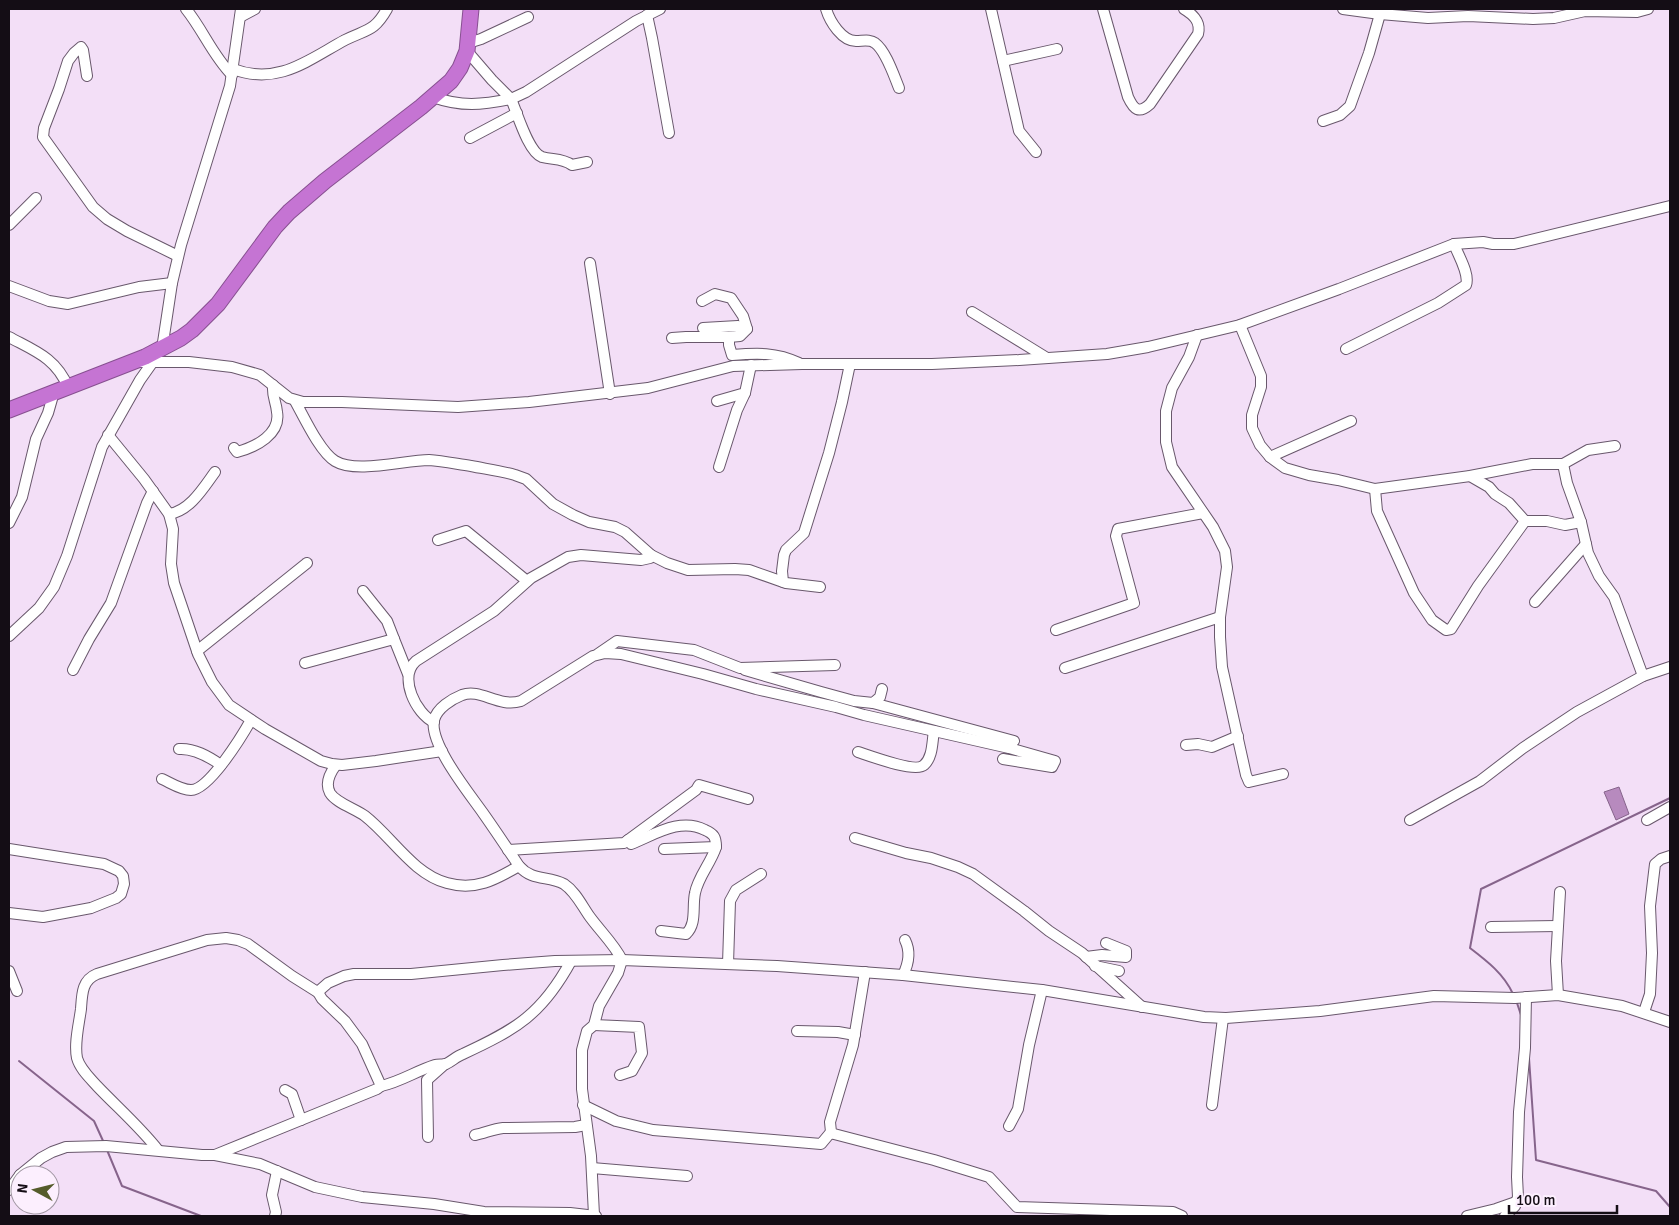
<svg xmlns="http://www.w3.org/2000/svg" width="1679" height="1225" font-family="Signika,sans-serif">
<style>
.water{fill:#b78abe;stroke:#86648b}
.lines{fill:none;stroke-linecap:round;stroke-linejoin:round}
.stream{stroke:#86648b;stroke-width:2}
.minor-casing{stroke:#69586c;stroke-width:12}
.highway-casing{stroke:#875090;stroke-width:17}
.minor{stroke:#fff;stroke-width:10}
.highway{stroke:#c574d3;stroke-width:15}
</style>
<rect width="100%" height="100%" fill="#f3dff7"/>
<!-- water -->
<polygon class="water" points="1619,787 1629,814 1616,820 1604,792"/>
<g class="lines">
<!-- stream -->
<g class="stream">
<path d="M1513,994C1504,974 1487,961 1470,948L1481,889L1670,798"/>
<polyline points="1517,1003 1521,1015"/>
<polyline points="1529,1058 1536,1160 1656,1191 1670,1207"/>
<polyline points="19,1061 94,1121 104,1143"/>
<polyline points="107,1150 122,1186 201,1216"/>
</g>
<!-- minor casing -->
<g class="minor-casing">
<g id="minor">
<path d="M186,9C203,30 213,56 232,75"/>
<path d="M826,9C830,22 842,41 856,41C863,41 870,39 875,43C886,51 894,76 899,88"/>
<polyline points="991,9 1019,131 1036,152"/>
<path d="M1103,9L1128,97C1134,110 1139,114 1150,104L1198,34C1201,22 1194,15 1184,9"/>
<polyline points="1343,9 1380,14 1428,18 1468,16 1533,19 1554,18 1585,11 1637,12 1648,9"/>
<polyline points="647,15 652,38 669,133"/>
<polyline points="240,17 255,9"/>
<polyline points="468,43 481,39 528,17"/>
<polyline points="467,51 492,80 511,99 526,92 636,21 660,9"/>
<polyline points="1003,61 1057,49"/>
<path d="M233,69C278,86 308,60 345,40C367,29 374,32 387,9"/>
<polyline points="87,76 83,50 81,47 74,53 68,61 59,89 44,128 43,137 93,207 107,219 127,231 178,256"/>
<path d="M433,97C461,107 482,105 511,99C517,112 528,152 542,157C553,160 562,158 572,165L587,162"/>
<polyline points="1323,121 1340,115 1350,106 1369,53 1380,14"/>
<polyline points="470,138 517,113"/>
<polyline points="9,225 36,198"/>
<polyline points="590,263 610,394"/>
<polyline points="9,286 49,301 68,304 139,287 172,283"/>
<polyline points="702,301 715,294 731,298 743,316 747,329"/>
<polyline points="972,312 1047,358"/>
<polyline points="1240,325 1261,376 1261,387 1252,415 1252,428 1260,445 1270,457 1285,468 1309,475 1338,480 1375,489 1470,476 1532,464 1563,464 1588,450 1615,446"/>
<polyline points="703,328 738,326 747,329 740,336 729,337"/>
<polyline points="1197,335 1189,357 1172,388 1166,411 1166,442 1172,467 1213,527 1225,551 1227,567 1220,617 1220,637 1222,667 1246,775 1249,782 1283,774"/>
<path d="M9,337C35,351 56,358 68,387"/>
<path d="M672,338L686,337H729V345L732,355C757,353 776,352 799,363"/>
<polyline points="162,349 172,283 181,245 230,86 241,9"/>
<path d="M1346,349L1438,303L1466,285C1470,274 1458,255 1454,244"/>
<polyline points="139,362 189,362 232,367 260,375 289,398 303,402 342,402 458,407 529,402 648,388 733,366 802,364 932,364 1019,360 1107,354 1148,347 1240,325 1339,289 1454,244 1483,242 1493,244 1514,244 1670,206"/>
<path d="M295,401C304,417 320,452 335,461C356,474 405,460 429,460C443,461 457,464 471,466C486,469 501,471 515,475L526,479L553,504L573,515L589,522L615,527L625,532L651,555L650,558L641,560L581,555L568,557L531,578L494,611L416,661C398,677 416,714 434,722"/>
<polyline points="717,401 745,393 751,365"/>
<polyline points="108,435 144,479 169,514 173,529 171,564 174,583 198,654 212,682 229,705 265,729 321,761 332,764 342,765 376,761 442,751"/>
<path d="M234,448L237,452C256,447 281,434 277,412C276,401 272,397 273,385"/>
<polyline points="1270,457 1351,421"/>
<polyline points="1563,464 1567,483 1581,522 1588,553 1599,576 1614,597 1643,676"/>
<polyline points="719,467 737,410 745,393"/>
<polyline points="1470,476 1489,487 1495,494 1509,503 1525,521 1547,521 1565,525 1581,522"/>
<polyline points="1375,489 1377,511 1414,593 1432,620 1446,630 1451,629 1478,586 1525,521"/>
<path d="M169,514C190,511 204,487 215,472"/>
<polyline points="9,523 22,497 36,439 48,413 54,392"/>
<polyline points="438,540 466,531 527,581"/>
<polyline points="651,555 667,563 688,570 735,569 749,570 786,583 820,587"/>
<polyline points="783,582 782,571 784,555 786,550 804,533 829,453 842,402 850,364"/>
<polyline points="363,591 387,621 394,639"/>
<polyline points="1535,602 1586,544"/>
<polyline points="1056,630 1134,603 1116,536 1118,529 1203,513"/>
<polyline points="9,636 39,608 54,587 67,556 102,447 140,380 152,363"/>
<polyline points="197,651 307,563"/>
<polyline points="598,654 617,641 694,650 740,668 835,665"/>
<polyline points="305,663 394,639 408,674"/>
<polyline points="1065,668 1220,617"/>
<polyline points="73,670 89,639 111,603 147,503 153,491"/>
<polyline points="745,670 821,692 854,701 873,703 880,697 882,689"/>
<polyline points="873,703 1014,741"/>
<polyline points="1186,745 1198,744 1212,747 1238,736"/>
<path d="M179,749C194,748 208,756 221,765"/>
<path d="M858,752C870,756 916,773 924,765C933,757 932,742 934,731"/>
<path d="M336,765C330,773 325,784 330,793C336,803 356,809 365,816C392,837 413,874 447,883C475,891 495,880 519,866"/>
<path d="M162,779C171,783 181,790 191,790C209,790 242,736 251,720"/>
<polyline points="1410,820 1480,781 1523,748 1577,712 1643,676 1670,667"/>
<polyline points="1647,820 1670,807"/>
<polyline points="855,838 906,853 931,858 958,867 973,874 1024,911 1049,931 1082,953 1142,1007"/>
<path d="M628,840L631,844C654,835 680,817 705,830C714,834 716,837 716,847L664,849"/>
<polyline points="9,849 104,864 119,871 123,876 124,884 121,894 116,898 91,908 43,917 9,913"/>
<polyline points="508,850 624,843 696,790 699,785 748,799"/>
<polyline points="1491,927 1557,926"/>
<path d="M661,931L686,934C697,924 692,907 695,893C698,877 711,863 716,847"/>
<polyline points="1086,957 1102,955 1126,957 1126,951 1106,943"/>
<polyline points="728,964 730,901 736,890 761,874"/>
<polyline points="1095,966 1119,971"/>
<polyline points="9,971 17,991"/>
<polyline points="865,972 853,1045 830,1122 831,1132 834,1134 934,1160 989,1177 1017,1207 1173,1212 1182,1216"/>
<path d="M903,975C909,963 911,952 905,940"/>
<polyline points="1558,995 1556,961 1560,892"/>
<polyline points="1644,1012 1650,994 1652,953 1650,906 1655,864 1661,859 1670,856"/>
<polyline points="594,1025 639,1027 642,1053 632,1071 620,1075"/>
<polyline points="797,1031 838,1032 855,1035"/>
<path d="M381,1086C400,1082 416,1071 435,1065C438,1064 443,1065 446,1064C452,1061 457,1056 463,1054C517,1029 542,1014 571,961"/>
<polyline points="285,1090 292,1094 301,1120"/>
<polyline points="583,1105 616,1121 653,1130 821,1144 831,1132"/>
<polyline points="1212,1105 1223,1018"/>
<polyline points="1009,1126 1018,1109 1029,1045 1042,990"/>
<path d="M475,1135C485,1133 493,1129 503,1128L575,1127L586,1125"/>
<polyline points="428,1137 427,1080 445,1064"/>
<path d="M158,1150C140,1127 117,1107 97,1086C90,1078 80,1069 77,1058C74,1043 79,1024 81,1009C82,994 82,980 97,974L207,940L226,938L238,940L248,944L292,976L319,993"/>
<polyline points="215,1155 260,1164 315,1187 362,1197 434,1204 484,1212 570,1213 596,1216"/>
<polyline points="592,1168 687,1176"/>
<polyline points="20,1175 41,1158 52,1152 66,1147 106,1146 202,1155 215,1155 377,1089 381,1086 362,1044 345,1021 322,999 319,994 320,990 328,983 344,976 354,974 411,974 503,965 555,961 622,960 777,966 903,975 1042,990 1204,1017 1226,1018 1320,1011 1434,996 1515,998 1558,995 1622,1006 1670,1022"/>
<polyline points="9,1190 20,1175"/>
<path d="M594,1215L591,1156L582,1089V1050L587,1031L594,1025L599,1006L618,973L622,960C614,944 601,932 590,917C582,906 576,892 564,884C548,875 533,882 519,866C507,848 495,830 483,813C469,793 429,744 434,720C437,708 452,699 462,695C481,688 498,708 521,701L593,656L605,653L621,654L703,674L756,689L836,707L864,715L1009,748L1055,761L1052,767L1003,759"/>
<polyline points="275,1216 276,1212 272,1195 277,1171"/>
<polyline points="1467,1216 1496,1209 1516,1202"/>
<polyline points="1505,1216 1515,1206 1518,1197 1517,1177 1519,1112 1525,1048 1526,997"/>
</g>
</g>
<!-- highway casing -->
<g class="highway-casing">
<polyline id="highway" points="9,410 145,357 181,338 192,330 218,304 275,227 289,212 325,181 421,107 451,81 460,68 467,51 471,9"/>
</g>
<!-- minor -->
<use href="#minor" class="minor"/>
<!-- highway -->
<use href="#highway" class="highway"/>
</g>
<!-- border -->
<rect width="1679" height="1225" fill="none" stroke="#140d15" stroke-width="20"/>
<!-- north arrow -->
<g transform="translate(35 1190) rotate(277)"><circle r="24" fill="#fceffe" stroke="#9f95a1"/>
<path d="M0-4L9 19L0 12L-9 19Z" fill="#555c2b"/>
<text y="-8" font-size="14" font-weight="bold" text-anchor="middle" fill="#140d15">N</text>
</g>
<!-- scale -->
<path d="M1509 1205v8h108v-8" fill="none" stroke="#140d15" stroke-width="2.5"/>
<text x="1516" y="1205" font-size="15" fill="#140d15" stroke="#fceffe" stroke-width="4" paint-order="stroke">100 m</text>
</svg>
